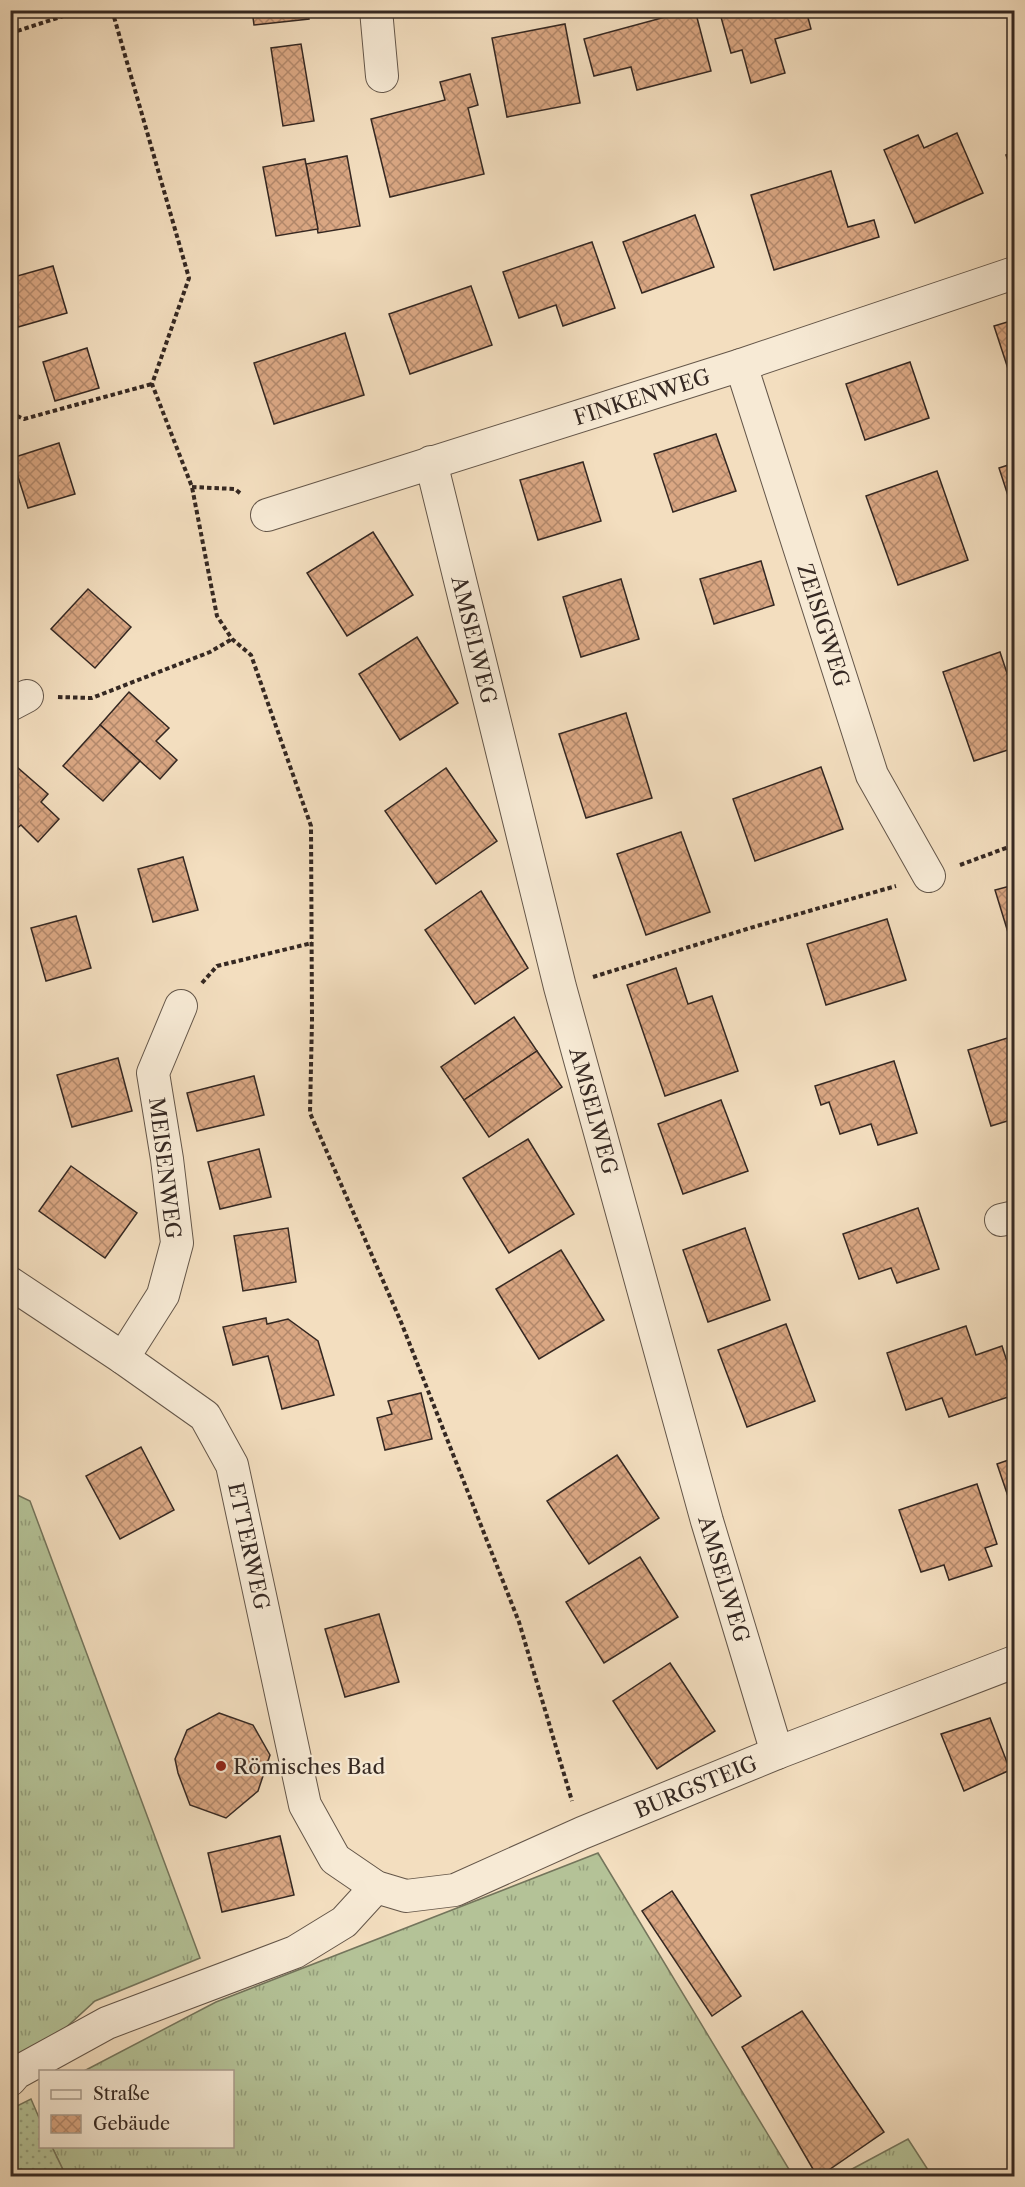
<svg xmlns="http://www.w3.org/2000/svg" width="1025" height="2187" font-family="'Libre Caslon Text',serif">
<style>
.grass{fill:url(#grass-tufts);stroke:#74755c;stroke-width:1.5}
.garden{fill:url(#garden-dots);stroke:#74755c;stroke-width:1.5}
.building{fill:url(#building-cross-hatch);stroke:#352822;stroke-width:1.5}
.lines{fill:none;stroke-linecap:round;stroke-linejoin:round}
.minor-casing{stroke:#645649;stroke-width:34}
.path{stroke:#352822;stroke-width:4;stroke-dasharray:4.5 3;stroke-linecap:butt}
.minor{stroke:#f7ead5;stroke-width:32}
.poi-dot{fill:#8f2418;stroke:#f7ead5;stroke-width:2}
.labels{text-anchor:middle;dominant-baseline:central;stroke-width:4.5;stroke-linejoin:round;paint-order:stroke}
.street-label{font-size:21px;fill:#352822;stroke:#f7ead5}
.poi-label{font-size:21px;fill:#352822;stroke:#f7ead5;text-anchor:start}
</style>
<defs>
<pattern id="grass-tufts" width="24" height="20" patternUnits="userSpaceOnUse" patternTransform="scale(1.5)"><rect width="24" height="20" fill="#b4c297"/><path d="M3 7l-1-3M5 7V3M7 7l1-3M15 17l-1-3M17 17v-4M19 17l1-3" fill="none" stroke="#939e7b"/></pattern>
<pattern id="garden-dots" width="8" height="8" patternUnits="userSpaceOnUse" patternTransform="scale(1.5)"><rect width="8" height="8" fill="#b4c297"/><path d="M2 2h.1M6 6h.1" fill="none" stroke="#939e7b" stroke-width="1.8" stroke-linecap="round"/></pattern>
<pattern id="building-cross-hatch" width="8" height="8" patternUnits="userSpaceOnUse" patternTransform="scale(1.5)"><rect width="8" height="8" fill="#daa783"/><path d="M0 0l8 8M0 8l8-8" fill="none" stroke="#b2886b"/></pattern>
</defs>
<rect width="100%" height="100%" fill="#f3debf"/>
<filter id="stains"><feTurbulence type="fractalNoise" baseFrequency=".00333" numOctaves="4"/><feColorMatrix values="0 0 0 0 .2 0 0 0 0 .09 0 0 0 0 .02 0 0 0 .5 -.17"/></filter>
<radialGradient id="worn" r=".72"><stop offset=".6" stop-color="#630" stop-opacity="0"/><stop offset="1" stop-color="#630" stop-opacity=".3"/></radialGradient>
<!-- grass -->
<g class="grass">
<polygon points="11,1492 30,1501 200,1958 95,2001 11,2078"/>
<polygon points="598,1853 793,2176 66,2176 52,2147 232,2146 232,2072 84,2071 216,2002"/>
<polygon points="908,2139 932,2176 839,2176"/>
</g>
<!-- garden -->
<polygon class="garden" points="31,2099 40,2120 40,2146 52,2147 66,2176 11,2176 11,2109"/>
<!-- building -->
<g class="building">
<polygon points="252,10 308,10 309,19 254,25"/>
<polygon points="691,10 695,10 711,71 637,90 631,67 594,76 584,39"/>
<polygon points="719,10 806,10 811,29 775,39 785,73 751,83 742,50 731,53"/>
<polygon points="565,24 580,103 507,117 492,38"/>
<polygon points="301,44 314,121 283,126 271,48"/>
<polygon points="470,74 478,105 468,108 484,174 390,197 371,119 445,100 440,82"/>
<polygon points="957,133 983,193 915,223 884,150 918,135 924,148"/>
<polygon points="1014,152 1014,179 1006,155"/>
<polygon points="347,156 360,226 318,233 306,164"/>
<polygon points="305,159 318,229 276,236 263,167"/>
<polygon points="831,171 848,227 874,220 879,237 774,270 751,195"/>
<polygon points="695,215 714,267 642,293 623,242"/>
<polygon points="592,242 615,308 563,326 556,305 519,318 503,272"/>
<polygon points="53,266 67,313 18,327 10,299 10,278"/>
<polygon points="471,286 492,345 410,374 389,314"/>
<polygon points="1014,320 1014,384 1013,384 994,326"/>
<polygon points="345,333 364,395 274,424 254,363"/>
<polygon points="87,348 99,388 55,401 43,362"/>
<polygon points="910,362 929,418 865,440 846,384"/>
<polygon points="716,434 736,491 673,512 654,454"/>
<polygon points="59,443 75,494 28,508 12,458"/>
<polygon points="583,462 601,521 538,540 520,480"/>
<polygon points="1014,463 1014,514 999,468"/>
<polygon points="937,471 968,560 898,585 866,496"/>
<polygon points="373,532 413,595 347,636 307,573"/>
<polygon points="761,561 774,605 714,624 700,579"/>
<polygon points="621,579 639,639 581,657 563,597"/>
<polygon points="88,589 131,627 95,668 51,629"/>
<polygon points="417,637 458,703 400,740 359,674"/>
<polygon points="1000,652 1014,694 1014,748 974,761 943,672"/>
<polygon points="129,692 169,728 156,741 177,760 160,779 100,725"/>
<polygon points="626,713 652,798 586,818 559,734"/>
<polygon points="100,725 140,761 103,801 63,766"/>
<polygon points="10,761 48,794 41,802 59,819 38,842 21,825 10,834"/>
<polygon points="821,767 843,829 755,861 733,799"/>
<polygon points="446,768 497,841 436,884 385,811"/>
<polygon points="681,832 710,912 646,935 617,854"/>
<polygon points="183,857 198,910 153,922 138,869"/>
<polygon points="1014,885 1014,952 995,890"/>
<polygon points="481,891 528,968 475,1004 425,930"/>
<polygon points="76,916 91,968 46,981 31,928"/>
<polygon points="887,919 906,980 826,1005 807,944"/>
<polygon points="676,968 688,1004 712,996 738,1071 665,1096 627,985"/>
<polygon points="514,1017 537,1051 464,1100 441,1067"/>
<polygon points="1014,1036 1014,1119 991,1126 968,1050"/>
<polygon points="537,1051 562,1087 489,1137 464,1100"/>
<polygon points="118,1058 132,1111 72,1127 57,1075"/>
<polygon points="894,1061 917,1133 878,1145 871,1124 840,1134 829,1102 821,1105 815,1086"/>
<polygon points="254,1076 264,1115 197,1131 187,1093"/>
<polygon points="721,1100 748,1171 683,1194 658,1124"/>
<polygon points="528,1139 574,1214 509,1253 463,1178"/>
<polygon points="259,1149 271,1197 220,1209 208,1162"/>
<polygon points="71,1166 137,1213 105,1258 39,1211"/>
<polygon points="918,1208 939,1269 897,1283 891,1268 859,1279 843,1234"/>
<polygon points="288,1228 296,1282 243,1291 234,1236"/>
<polygon points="745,1228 770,1300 708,1322 683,1250"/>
<polygon points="561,1250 604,1320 539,1359 496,1289"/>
<polygon points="266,1318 267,1324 288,1319 318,1341 334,1395 282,1409 268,1356 233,1365 223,1327"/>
<polygon points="786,1324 815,1401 747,1427 718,1350"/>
<polygon points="966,1326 976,1355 1002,1346 1014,1383 1014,1395 949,1417 942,1398 906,1410 887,1353"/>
<polygon points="421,1393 432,1439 385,1450 377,1418 392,1414 388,1401"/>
<polygon points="141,1447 174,1510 120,1539 86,1476"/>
<polygon points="617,1455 659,1518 589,1564 547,1501"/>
<polygon points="1014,1458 1014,1514 997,1464"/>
<polygon points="977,1484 997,1544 985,1548 992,1566 949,1580 944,1565 921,1572 899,1510"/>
<polygon points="640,1557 678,1617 604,1663 566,1602"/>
<polygon points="379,1614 399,1682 345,1697 325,1629"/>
<polygon points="670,1663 715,1731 657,1769 613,1701"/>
<polygon points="219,1713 253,1725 270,1755 258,1791 226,1818 190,1805 178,1773 175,1759 187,1730"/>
<polygon points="990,1718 1010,1770 964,1791 941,1734"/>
<polygon points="280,1836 294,1895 222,1912 208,1853"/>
<polygon points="672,1891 741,1996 712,2016 642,1911"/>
<polygon points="802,2011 884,2132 820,2176 817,2176 742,2047"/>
</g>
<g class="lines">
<!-- minor casing -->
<g class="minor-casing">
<g id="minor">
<polyline points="376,10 382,76"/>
<path id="s1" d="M741,365L872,775L929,876"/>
<path id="s2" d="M431,462L560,987L707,1521L777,1753"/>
<path id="s3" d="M267,515L741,365L1014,273"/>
<polyline points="10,705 27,696"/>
<polyline points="1001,1220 1014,1217"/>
<path id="s4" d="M10,1283L123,1358L205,1416L232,1465L305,1805L335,1859L376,1887L406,1896L455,1890L582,1833L777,1753L1014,1662"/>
<polyline points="123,1358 163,1295 177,1243 167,1159 153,1073 181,1006"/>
<polyline points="10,2080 16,2073 107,2023 295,1952 344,1922 376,1887"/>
</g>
</g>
<!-- path -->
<g class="path">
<polyline points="112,10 189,278 152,384 192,487 217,616 232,639 251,655 311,826 312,1020 310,1113 401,1322 519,1622 572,1801"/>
<polyline points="10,32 14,32 82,10"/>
<polyline points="10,413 24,419 152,384"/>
<polyline points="192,487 235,489 241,494"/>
<polyline points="58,697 92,698 210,652 232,639"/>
<polyline points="960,865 1014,845"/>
<polyline points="593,977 750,928 896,886"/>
<polyline points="202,983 217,966 312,943"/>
</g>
<!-- minor -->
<use href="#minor" class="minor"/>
</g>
<!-- markers -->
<circle class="poi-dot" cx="221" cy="1766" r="6"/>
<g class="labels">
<!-- street labels -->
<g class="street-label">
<text stroke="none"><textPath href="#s3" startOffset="393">FINKENWEG</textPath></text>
<text stroke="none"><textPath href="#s1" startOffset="273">ZEISIGWEG</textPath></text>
<text stroke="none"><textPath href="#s2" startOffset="183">AMSELWEG</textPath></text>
<text stroke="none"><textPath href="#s2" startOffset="669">AMSELWEG</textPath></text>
<text transform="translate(165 1168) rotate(83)">MEISENWEG</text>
<text stroke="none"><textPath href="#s4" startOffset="375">ETTERWEG</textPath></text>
<text stroke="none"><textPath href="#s2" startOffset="1155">AMSELWEG</textPath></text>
<text stroke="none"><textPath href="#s4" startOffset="1094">BURGSTEIG</textPath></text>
</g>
<!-- poi labels -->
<g class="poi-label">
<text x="233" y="1766">Römisches Bad</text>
</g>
</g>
<!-- margin -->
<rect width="1025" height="2187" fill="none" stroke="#f3debf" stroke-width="36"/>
<rect x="12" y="12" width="1001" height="2163" fill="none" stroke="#352822" stroke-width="3"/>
<rect x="18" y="18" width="989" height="2151" fill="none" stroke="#352822" stroke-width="1.5"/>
<!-- legend -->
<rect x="39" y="2070" width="195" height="78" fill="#f7ead5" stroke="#a99c8d" stroke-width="1.5"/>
<rect x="51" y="2090" width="30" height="9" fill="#f7ead5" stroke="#a99c8d" stroke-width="1.5"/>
<text x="93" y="2100" font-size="18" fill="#352822">Straße</text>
<rect x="51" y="2115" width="30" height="18" fill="url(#building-cross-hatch)" stroke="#a99c8d" stroke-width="1.5"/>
<text x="93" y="2130" font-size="18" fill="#352822">Gebäude</text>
<rect width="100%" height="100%" filter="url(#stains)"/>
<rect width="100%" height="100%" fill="url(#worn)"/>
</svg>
